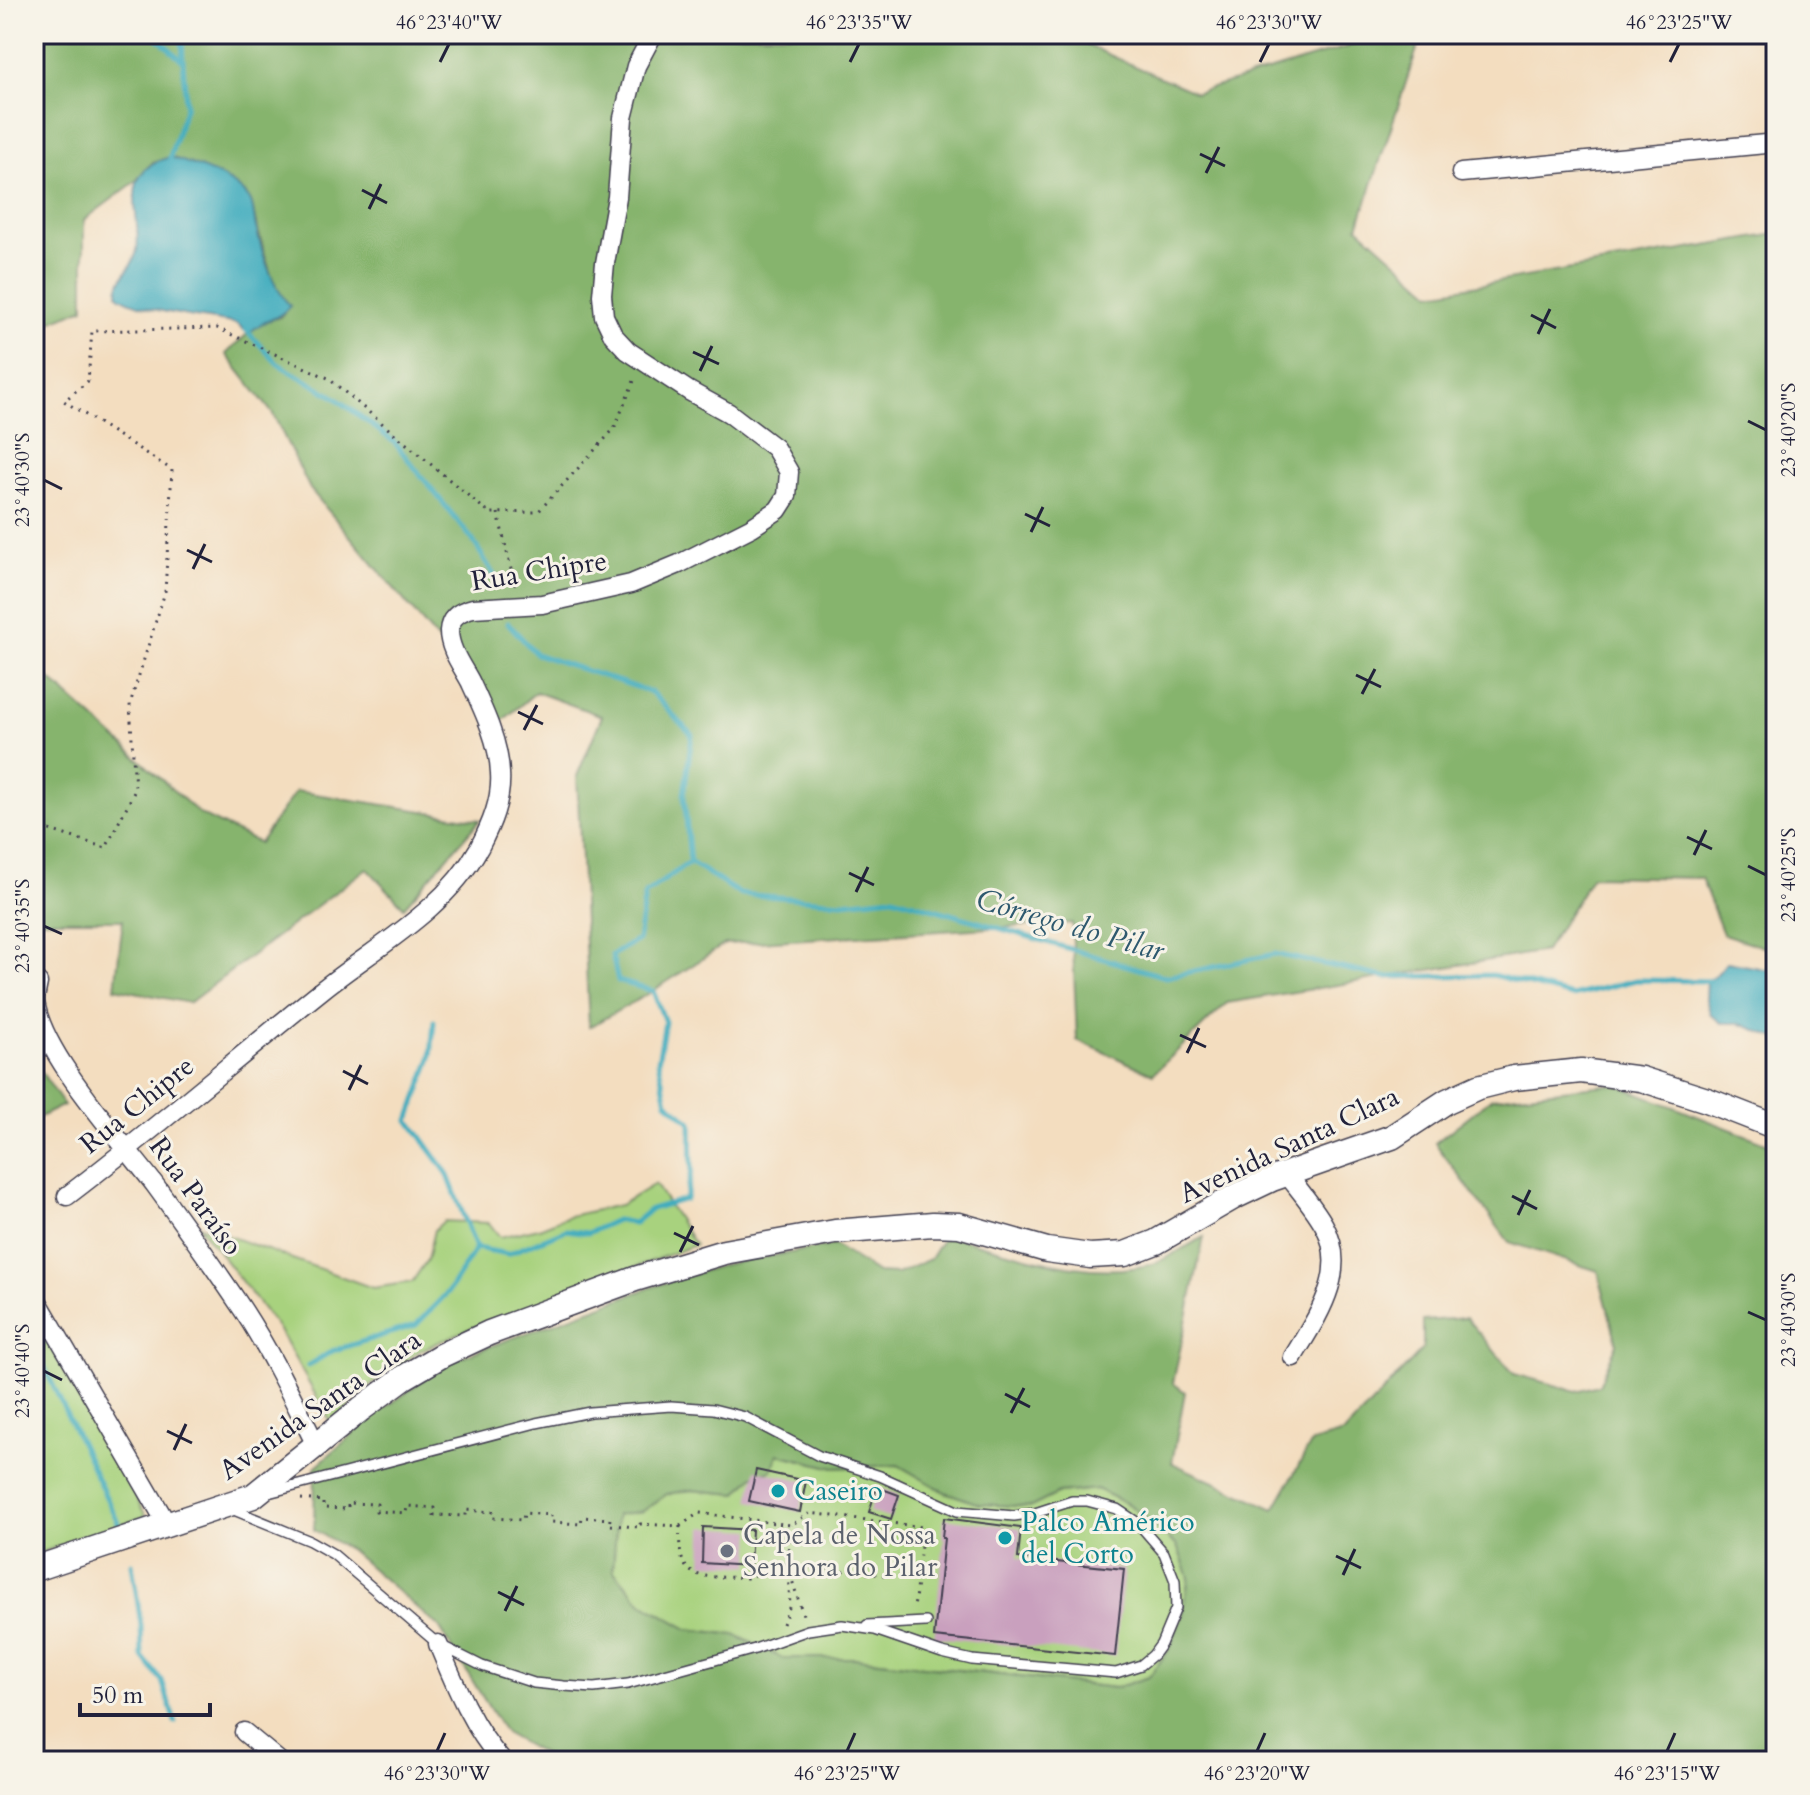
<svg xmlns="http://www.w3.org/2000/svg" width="1810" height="1795" font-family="Cardo,serif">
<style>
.green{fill:#a8d27e;stroke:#657a5c;stroke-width:2}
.forest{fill:#86b46d;stroke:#546b54;stroke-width:2;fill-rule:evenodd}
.water{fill:#40acbe;stroke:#31677c;stroke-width:2}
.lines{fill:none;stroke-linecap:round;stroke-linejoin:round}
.stream{stroke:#40acbe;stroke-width:5}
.building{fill:#c9a0be}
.service-casing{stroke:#413e4f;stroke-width:12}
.minor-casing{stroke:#413e4f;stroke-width:21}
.tertiary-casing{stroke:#413e4f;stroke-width:27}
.path{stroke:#413e4f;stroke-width:3;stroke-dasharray:2 6;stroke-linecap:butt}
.service{stroke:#fff;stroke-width:9}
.minor{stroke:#fff;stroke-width:18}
.tertiary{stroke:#fff;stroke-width:24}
.ticks{fill:none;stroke:#22223b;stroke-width:3}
.culture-dot{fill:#0f9aa8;stroke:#f7f3e8;stroke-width:3}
.worship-dot{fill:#6b7280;stroke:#f7f3e8;stroke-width:3}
.labels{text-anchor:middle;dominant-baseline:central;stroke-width:6;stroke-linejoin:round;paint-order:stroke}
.street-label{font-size:28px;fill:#22223b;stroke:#f7f3e8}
.culture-label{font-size:28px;fill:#0d838f;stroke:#f7f3e8;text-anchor:start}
.worship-label{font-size:28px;fill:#5b616d;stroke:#f7f3e8;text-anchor:start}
.water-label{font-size:30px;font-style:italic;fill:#2e596f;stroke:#f7f3e8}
.neatline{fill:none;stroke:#22223b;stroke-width:3}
.ticks-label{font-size:20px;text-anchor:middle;fill:#22223b}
</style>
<rect width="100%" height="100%" fill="#f7f3e8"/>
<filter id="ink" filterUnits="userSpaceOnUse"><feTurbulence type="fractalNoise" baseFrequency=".0125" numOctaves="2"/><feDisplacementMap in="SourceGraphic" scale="16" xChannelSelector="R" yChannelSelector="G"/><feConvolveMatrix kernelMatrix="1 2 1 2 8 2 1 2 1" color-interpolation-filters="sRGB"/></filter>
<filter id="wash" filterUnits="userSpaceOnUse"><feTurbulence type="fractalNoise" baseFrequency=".006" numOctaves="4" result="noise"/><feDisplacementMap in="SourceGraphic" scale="32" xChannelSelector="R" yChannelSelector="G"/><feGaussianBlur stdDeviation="1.8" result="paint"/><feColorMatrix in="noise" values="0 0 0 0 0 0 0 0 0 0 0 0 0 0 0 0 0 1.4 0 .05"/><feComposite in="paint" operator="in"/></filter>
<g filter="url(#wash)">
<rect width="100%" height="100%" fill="#f3ddbf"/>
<!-- green -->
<g class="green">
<polygon points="655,1184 695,1245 464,1331 421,1350 363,1391 332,1424 277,1327 198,1225 373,1288 412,1282 427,1260 434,1230 444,1221 489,1223 500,1237 539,1228 569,1216 620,1205"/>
<polygon points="34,1316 146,1516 34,1555"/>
<polygon points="778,1454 834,1468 898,1465 945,1492 1031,1507 1059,1493 1097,1489 1130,1505 1177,1546 1189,1577 1183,1614 1170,1648 1149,1677 1115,1688 854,1658 782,1658 736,1635 688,1629 642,1603 613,1570 617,1514 643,1511 667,1494 691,1490 737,1494 753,1476 772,1470"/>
</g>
<!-- forest -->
<g class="forest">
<polygon points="34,34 1062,34 1196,93 1389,34 1422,34 1358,227 1432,293 1776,234 1776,951 1723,934 1701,878 1592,876 1545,951 1227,1003 1153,1074 1077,1040 1072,923 725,944 653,991 589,1027 577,776 602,716 536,692 494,728 478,688 310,489 273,414 226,354 259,323 280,317 289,306 275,289 250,202 154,161 136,181 84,220 84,308 45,324 34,321"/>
<polygon points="34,665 201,815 259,843 296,791 480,820 404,907 367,868 189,1003 115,988 123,920 34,920"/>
<polygon points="34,1061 64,1105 34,1120"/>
<path d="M1615,1084L1776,1147V1761H555L505,1733L439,1627L350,1550L314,1530L315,1467L368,1421L447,1362L649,1288L726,1264L834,1245L877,1273L897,1274L930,1259L945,1235C1010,1250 1088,1284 1155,1263C1171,1257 1188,1245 1204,1237L1173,1383L1185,1392L1172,1463L1274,1509L1312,1442L1344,1433L1423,1349V1321L1466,1318L1514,1374L1576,1391L1599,1385L1617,1344L1598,1271L1509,1242L1435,1143L1492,1098ZM778,1454L834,1468L898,1465L945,1492L979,1504L1031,1507L1059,1493L1097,1489L1130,1505L1177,1546L1189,1577L1183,1614L1170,1648L1149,1677L1115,1688L854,1658H782L735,1635L688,1629L642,1603L613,1570L617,1515L643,1511L667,1494L691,1490L737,1494L753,1476L772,1470Z"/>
</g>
<!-- water -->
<g class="water">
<path d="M170,157C194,165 239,178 251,202C254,209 254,219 256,227C263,255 271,284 290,306C274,324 264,317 249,334L237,324C208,318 140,312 118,295C117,277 134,268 137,250C142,212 116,171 170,157Z"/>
<polygon points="1727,962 1776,971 1776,1038 1738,1023 1722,1023 1711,1015 1706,1000 1707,980 1718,973"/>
</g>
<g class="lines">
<!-- stream -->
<g class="stream">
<polyline points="153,34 183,61 186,105 170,157 171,162"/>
<polyline points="182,34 183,61"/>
<polyline points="246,330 278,364 333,396 394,442 472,539 500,585"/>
<polyline points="690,862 740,894 842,902 893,897 1166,977 1275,954 1384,977 1493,975 1572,996 1636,980 1714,981"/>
<polyline points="476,1248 508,1254 566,1230 588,1233 616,1220 634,1223 651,1209 686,1199 692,1170 691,1122 667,1102 658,1061 665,1022 653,991 618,981 612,955 638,940 645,894 690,862 684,795 692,735 651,692 536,654 508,623"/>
<polyline points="34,1345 123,1533"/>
<polyline points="308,1366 332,1351 416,1325 448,1292 476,1248 447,1173 409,1120 431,1058 434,1021"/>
<polyline points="132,1564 141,1625 142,1656 162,1681 175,1722"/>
</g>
</g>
<g id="blocks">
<!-- building -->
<g class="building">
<polygon points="756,1470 806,1481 800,1512 749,1501"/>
<polygon points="877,1487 899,1495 891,1519 869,1512"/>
<polygon points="944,1518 1021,1528 1018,1558 1124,1569 1115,1656 934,1637 944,1538 942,1538"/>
<polygon points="703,1527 752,1530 750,1566 702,1563"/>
</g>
</g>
</g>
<g filter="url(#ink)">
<use href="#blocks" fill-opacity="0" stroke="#413e4f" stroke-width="2"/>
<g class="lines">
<!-- service casing -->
<g class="service-casing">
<g id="service">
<polyline points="229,1508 310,1541 333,1554 438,1644 482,1666 534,1683 564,1686 594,1688 628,1684 755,1649 808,1630 842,1625 875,1630 942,1653 972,1660 1116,1673 1141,1665 1153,1655 1161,1644 1176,1608 1175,1581 1164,1553 1138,1523 1117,1509 1087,1501 1072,1501 1035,1513 1014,1516 957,1511 880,1476 819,1456 745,1417 713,1409 671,1406 590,1412 536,1423 272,1492"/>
<polyline points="867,1625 926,1622"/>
</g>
</g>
<!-- minor casing -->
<g class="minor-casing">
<g id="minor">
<polyline points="1461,173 1776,143"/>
<path d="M38,983C37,988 35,996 35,1001C42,1055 122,1141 155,1185C185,1226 215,1268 243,1310C271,1353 293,1399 316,1445"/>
<path d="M1287,1174C1299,1190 1314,1207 1324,1225C1350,1272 1317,1317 1293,1357"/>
<path d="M67,1196C154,1130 237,1058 322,990C377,946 444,911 479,848C491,825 502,800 500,773C499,742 483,709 470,681C462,666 449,649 449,631C450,617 460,611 473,608L542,604L631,584L679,564L752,527L778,510L787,496L789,472L775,448L729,413L689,391L628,351L613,335L604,316L602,295L605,263L617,197L623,118L636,66L653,34"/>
<polyline points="34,1295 167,1524"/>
<path d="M438,1644C455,1685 472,1727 502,1761"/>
<polyline points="244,1732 279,1761"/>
</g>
</g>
<!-- tertiary casing -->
<g class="tertiary-casing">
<polyline id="tertiary" points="34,1569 253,1496 361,1409 403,1378 442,1355 489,1333 635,1279 724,1252 835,1232 933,1224 959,1225 1047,1250 1090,1256 1125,1254 1156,1242 1232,1198 1272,1179 1392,1137 1447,1101 1478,1087 1514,1078 1581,1071 1641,1079 1707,1100 1776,1127"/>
</g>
<!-- path -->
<g class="path">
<polyline points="498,513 515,587"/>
<polyline points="34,825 106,848 135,790 130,704 165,592 172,470 64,401 88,381 92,331 217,328 328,378 489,513 538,512 614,429 636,376"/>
<polyline points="301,1499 323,1501 323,1508 348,1509 348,1503 377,1504 376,1511 406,1513 407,1506 435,1508 434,1515 465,1516 465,1510 493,1512 493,1518 523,1520 524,1513 551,1515 551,1522 581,1524 582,1517 610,1519 609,1525 640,1527 640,1524 680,1526 699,1513 791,1525 810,1513 923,1527 914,1609"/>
<path d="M680,1526C676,1585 699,1575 747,1578C763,1574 768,1561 787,1564L804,1618"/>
<polyline points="787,1564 917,1579"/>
<polyline points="787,1565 791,1525"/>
<polyline points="783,1624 790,1605 788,1572"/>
</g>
<!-- service -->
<use href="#service" class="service"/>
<!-- minor -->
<use href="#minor" class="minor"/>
<!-- tertiary -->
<use href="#tertiary" class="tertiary"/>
</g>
</g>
<!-- ticks -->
<path class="ticks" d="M440,62L449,44M850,62L859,44M1260,62L1269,44M1670,62L1679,44M1200,154L1225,166M1206,173L1219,147M362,190L387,203M369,209L381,184M1531,315L1556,328M1538,334L1550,309M693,352L719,364M700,371L712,346M1748,421L1766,430M44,480L62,489M1025,514L1050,526M1031,532L1043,507M187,550L212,562M193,569L205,544M1356,675L1381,687M1362,694L1375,669M518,712L543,724M524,730L537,705M1687,837L1712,849M1694,855L1706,830M1748,866L1766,875M849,873L874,885M856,892L868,867M44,926L62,934M1180,1035L1206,1047M1187,1053L1199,1028M343,1071L368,1084M349,1090L361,1065M1512,1196L1537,1209M1518,1215L1530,1190M674,1233L699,1245M680,1252L693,1226M1748,1312L1766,1320M44,1371L62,1380M1005,1394L1030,1407M1011,1413L1024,1388M167,1431L192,1443M174,1450L186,1424M1336,1556L1361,1568M1343,1575L1355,1549M498,1592L524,1605M505,1611L517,1586M437,1751L445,1733M847,1751L855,1733M1257,1751L1265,1733M1667,1751L1675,1733"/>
<!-- markers -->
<g class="culture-dot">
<circle cx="778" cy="1491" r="8"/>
<circle cx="1005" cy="1538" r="8"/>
</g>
<circle class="worship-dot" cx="727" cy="1551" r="8"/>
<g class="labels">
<!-- street labels -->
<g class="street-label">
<text transform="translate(539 571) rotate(-9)">Rua Chipre</text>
<text transform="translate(137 1105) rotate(-39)">Rua Chipre</text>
<text transform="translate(1289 1145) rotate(-25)">Avenida Santa Clara</text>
<text transform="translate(196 1196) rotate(54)">Rua Paraíso</text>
<text transform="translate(320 1405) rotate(-35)">Avenida Santa Clara</text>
</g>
<!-- culture labels -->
<g class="culture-label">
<text x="794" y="1491">Caseiro</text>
<text x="1021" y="1522">Palco Américo<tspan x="1021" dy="32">del Corto</tspan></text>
</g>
<!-- worship labels -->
<g class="worship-label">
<text x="743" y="1535">Capela de Nossa<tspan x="743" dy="32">Senhora do Pilar</tspan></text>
</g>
<!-- water labels -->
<g class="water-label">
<text transform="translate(1070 925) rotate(16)">Córrego do Pilar</text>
</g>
</g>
<!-- margin -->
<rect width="1810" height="1795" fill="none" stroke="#f7f3e8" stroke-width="88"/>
<!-- scale -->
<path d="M80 1703v12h130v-12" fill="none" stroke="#22223b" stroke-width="4"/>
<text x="92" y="1703" font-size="24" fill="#22223b" stroke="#f7f3e8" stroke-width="6" paint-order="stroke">50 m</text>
<rect x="44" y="44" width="1722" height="1707" class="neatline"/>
<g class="ticks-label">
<text x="449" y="29">46°23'40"W</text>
<text x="859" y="29">46°23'35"W</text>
<text x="1269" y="29">46°23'30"W</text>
<text x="1679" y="29">46°23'25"W</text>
<text transform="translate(1788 430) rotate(-90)" y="7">23°40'20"S</text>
<text transform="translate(22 480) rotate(-90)" y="7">23°40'30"S</text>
<text transform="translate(1788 875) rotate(-90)" y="7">23°40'25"S</text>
<text transform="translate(22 926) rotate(-90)" y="7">23°40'35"S</text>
<text transform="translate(1788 1320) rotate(-90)" y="7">23°40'30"S</text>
<text transform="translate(22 1371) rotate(-90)" y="7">23°40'40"S</text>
<text x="437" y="1780">46°23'30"W</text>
<text x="847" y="1780">46°23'25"W</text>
<text x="1257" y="1780">46°23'20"W</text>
<text x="1667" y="1780">46°23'15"W</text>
</g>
</svg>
